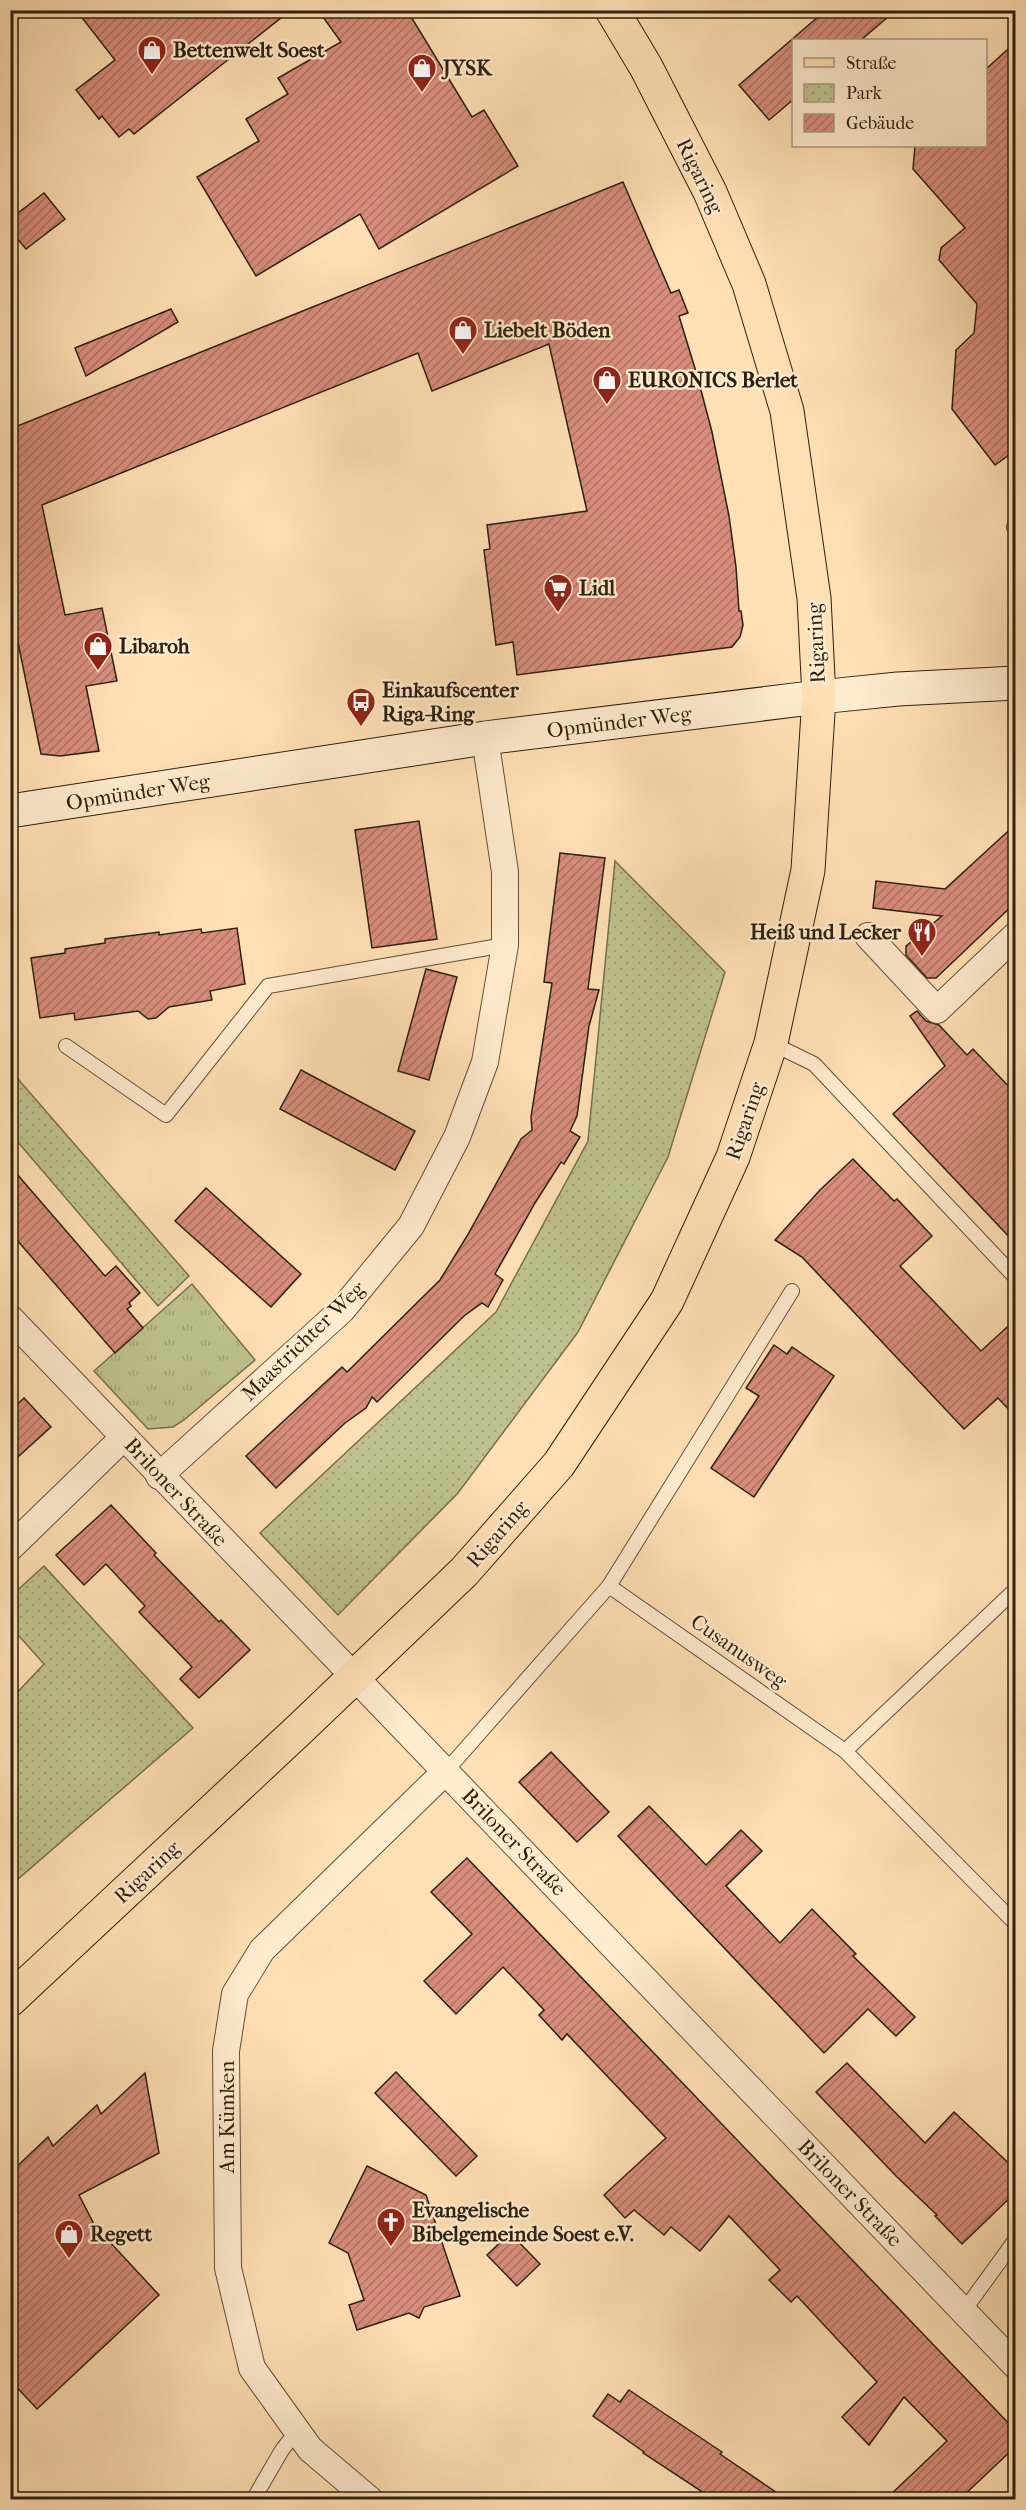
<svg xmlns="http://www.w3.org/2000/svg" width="1026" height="2510" font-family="'IM FELL French Canon',serif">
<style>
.grass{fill:url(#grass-tufts);stroke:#76714f;stroke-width:1.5}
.park{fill:url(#park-dots);stroke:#76714f;stroke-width:1.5}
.building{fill:url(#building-hatch);stroke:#2d2010;stroke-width:1.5}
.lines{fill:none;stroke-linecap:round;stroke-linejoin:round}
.lane-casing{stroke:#625039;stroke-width:16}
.street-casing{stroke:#625039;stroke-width:28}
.secondary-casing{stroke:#2d2010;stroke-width:35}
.primary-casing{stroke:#2d2010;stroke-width:35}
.lane{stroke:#ffebce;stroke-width:14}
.street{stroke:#ffebce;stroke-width:26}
.secondary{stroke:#ffebce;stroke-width:33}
.primary{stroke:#ffe0b4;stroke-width:33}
.labels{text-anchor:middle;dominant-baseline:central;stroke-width:5;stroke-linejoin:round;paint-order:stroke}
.poi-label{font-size:21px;font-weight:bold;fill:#2d2010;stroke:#ffebce;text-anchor:start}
.street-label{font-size:21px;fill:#2d2010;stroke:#ffebce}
</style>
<defs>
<pattern id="grass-tufts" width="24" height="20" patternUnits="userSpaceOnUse" patternTransform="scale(1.5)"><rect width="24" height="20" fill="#bfc28e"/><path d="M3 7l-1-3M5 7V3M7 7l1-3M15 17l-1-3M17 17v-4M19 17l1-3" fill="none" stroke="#a4a679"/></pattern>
<pattern id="park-dots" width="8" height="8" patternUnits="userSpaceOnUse" patternTransform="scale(1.5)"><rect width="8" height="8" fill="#bfc28e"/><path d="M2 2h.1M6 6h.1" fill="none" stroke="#a4a679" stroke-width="1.8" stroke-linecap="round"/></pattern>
<pattern id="building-hatch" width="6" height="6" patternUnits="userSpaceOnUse" patternTransform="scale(1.5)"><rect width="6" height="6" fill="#d88d7c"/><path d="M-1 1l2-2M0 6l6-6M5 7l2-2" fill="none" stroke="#b07364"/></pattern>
</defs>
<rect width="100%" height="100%" fill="#ffe0b4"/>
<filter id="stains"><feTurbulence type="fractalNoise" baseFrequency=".00333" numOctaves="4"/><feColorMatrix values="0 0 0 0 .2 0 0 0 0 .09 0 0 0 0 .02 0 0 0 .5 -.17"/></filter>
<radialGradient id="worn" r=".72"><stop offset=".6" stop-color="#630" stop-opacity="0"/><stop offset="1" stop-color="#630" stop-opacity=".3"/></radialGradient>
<!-- grass -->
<polygon class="grass" points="192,1284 255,1360 184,1420 173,1427 148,1429 94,1371"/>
<!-- park -->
<g class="park">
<polygon points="615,861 725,972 668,1157 578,1332 458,1493 338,1615 260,1533 496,1312 588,1141"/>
<polygon points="11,1071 189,1276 158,1306 11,1134"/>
<polygon points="44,1566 193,1728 11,1885 11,1699 44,1664 11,1627 11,1596"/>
</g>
<!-- building -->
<g class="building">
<polygon points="76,10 291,10 134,134 129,129 119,137 102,116 99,119 76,90 115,60"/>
<polygon points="318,10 407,10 472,117 484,110 518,166 379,249 360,214 256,276 197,177 259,141 246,119 288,94 278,78 341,42"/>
<polygon points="826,10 896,10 861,40 794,40 794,99 769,120 739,85"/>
<polygon points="1016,42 1016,450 995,465 952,409 956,350 974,333 977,304 939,260 941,248 965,228 913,169 915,146 986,146 986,69"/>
<polygon points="623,182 671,293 679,290 688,313 679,316 697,375 712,432 729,516 736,567 739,611 741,611 743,625 740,637 732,647 517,675 513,642 496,645 484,550 490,549 487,525 587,511 549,344 432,391 418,353 42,505 65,615 102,608 117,681 86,686 99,751 60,756 41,754 10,604 10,429"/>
<polygon points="44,193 65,219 26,249 10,230 10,219"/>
<polygon points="171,309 178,322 86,376 75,348"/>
<polygon points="419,821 437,939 372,948 355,830"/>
<polygon points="1016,824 1016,902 936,978 927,978 906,955 906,946 942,916 873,908 876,881 945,889"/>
<polygon points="560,853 605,858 588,989 599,990 589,1026 577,1116 570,1131 580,1137 564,1164 561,1162 535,1203 495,1274 503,1280 488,1307 482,1303 464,1316 377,1402 372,1397 366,1408 345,1423 276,1488 246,1456 342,1367 347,1372 440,1280 467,1236 521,1139 532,1130 531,1117 552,983 544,982"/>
<polygon points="237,928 245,984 210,991 212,1000 169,1007 156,1018 148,1019 138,1011 75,1020 74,1013 40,1018 31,958 65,953 65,949 105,943 105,939 159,932 159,935 201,929 202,933"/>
<polygon points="426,969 457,977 429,1080 398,1071"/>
<polygon points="917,1011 926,1021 939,1025 967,1055 973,1049 1016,1094 1016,1244 893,1114 945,1066 910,1016"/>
<polygon points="301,1070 415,1131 395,1170 280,1109"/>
<polygon points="853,1159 894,1201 897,1199 932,1236 900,1266 981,1351 1016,1319 1016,1417 998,1398 964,1429 802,1257 775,1240 820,1190"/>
<polygon points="10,1166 105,1276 116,1266 140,1293 129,1303 131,1306 127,1309 143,1328 115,1353 10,1232"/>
<polygon points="206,1188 301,1274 271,1307 175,1221"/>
<polygon points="774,1345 787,1354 792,1347 834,1376 754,1497 711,1468 759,1396 746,1388"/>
<polygon points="24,1398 51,1427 10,1464 10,1411"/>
<polygon points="111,1505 156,1553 154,1555 219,1622 221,1620 250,1650 199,1698 180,1679 192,1667 139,1612 145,1606 106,1564 84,1585 56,1555"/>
<polygon points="551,1752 609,1812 577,1842 519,1782"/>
<polygon points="649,1806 706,1865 741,1830 762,1851 726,1886 780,1943 812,1909 856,1954 853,1956 915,2017 896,2036 868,2009 824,2053 618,1836"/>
<polygon points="467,1858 1016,2431 1016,2446 960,2499 886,2499 947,2441 904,2397 869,2445 842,2417 877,2382 797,2296 791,2302 769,2280 780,2270 729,2216 700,2251 671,2227 664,2235 634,2210 625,2218 604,2195 666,2138 567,2034 562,2040 539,2015 544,2010 503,1967 456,2014 424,1981 472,1934 431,1892"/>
<polygon points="847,2063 925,2143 954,2112 1016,2170 1016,2192 962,2244 935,2216 937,2215 896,2176 816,2092"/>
<polygon points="396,2072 477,2156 456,2176 375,2093"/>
<polygon points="145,2073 159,2153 79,2195 95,2226 159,2295 37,2409 10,2380 10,2173 48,2137 53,2146 97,2105 101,2114"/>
<polygon points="367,2166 426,2195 460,2296 424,2307 419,2318 409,2313 357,2330 349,2305 364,2300 348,2253 329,2243"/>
<polygon points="510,2233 540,2264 517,2286 487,2255"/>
<polygon points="629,2390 722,2452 720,2454 786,2499 713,2499 643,2453 644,2452 593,2416 608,2394 620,2402"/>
</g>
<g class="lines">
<!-- lane casing -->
<g class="lane-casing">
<g id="lane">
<polyline points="1014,527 1016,526"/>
<polyline points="771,1043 814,1064 1016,1278"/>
<polyline points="66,1046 166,1115 268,986 505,945"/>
<polyline points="609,1586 845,1751 1016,1924"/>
<polyline points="845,1751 1016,1589"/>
<polyline points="446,1771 609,1586 792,1291"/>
<polyline points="963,2312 1016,2239"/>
<polyline points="253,2500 282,2450 297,2431"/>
</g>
</g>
<!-- street casing -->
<g class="street-casing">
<g id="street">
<polyline points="868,936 937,1010 1016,935"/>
<polyline points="10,1318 1016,2366"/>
<polyline points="159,1476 342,1310 411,1226 457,1137 485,1062 505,945 505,872 485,738"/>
<polyline points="10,1548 124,1437"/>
<polyline points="370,2500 310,2449 252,2368 228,2268 226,2051 235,1994 262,1950 446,1771"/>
</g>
</g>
<!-- secondary casing -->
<g class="secondary-casing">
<polyline id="secondary" points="10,811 485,738 819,697 898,689 1016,683"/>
</g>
<!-- primary casing -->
<g class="primary-casing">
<polyline id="primary" points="10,2000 303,1726 464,1572 559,1464 667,1301 733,1157 771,1043 808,870 819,697 814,598 787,411 749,284 710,192 646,67 612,10"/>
</g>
<!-- lane -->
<use href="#lane" class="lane"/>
<!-- street -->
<use href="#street" class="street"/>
<!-- secondary -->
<use href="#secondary" class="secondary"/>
<!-- primary -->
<use href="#primary" class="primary"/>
</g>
<!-- icons -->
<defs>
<g id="shop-pin" transform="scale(1.5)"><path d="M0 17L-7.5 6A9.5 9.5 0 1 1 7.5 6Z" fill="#8f2418" stroke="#ffebce"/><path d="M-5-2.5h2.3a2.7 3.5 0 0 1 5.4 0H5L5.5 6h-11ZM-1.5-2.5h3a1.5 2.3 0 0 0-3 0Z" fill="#fff"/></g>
<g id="supermarket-pin" transform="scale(1.5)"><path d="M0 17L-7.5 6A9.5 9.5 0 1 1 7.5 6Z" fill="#8f2418" stroke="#ffebce"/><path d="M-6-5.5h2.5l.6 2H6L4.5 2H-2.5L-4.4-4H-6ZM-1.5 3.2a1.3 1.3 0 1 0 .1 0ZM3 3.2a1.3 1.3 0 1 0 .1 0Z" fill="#fff"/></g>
<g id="bus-pin" transform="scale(1.5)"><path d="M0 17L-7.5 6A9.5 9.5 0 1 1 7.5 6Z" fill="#8f2418" stroke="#ffebce"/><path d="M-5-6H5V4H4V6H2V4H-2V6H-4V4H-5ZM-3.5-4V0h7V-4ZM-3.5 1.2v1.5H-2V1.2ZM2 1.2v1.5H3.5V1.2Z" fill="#fff"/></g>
<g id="restaurant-pin" transform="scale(1.5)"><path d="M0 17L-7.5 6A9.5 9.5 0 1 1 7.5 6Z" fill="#8f2418" stroke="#ffebce"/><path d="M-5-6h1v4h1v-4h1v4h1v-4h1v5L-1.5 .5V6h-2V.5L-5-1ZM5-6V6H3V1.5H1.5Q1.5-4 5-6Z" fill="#fff"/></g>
<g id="church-pin" transform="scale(1.5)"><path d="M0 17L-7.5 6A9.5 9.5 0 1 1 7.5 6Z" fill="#8f2418" stroke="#ffebce"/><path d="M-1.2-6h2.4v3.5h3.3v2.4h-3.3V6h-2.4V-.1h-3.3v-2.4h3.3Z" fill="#fff"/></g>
</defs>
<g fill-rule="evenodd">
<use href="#shop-pin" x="152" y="50"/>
<use href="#shop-pin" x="422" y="68"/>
<use href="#shop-pin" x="463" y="330"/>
<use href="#shop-pin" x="607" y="380"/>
<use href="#supermarket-pin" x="558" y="588"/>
<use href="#shop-pin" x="98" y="646"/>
<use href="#bus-pin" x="361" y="702"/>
<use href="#restaurant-pin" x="922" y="932"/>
<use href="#church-pin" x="391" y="2222"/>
<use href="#shop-pin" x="69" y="2234"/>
</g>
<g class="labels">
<!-- poi labels -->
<g class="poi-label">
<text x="173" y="50">Bettenwelt Soest</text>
<text x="443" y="68">JYSK</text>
<text x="484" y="330">Liebelt Böden</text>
<text x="628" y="380">EURONICS Berlet</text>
<text x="579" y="588">Lidl</text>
<text x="119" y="646">Libaroh</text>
<text x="382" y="690">Einkaufscenter<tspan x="382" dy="24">Riga-Ring</tspan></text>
<text x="901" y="932" text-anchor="end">Heiß und Lecker</text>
<text x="412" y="2210">Evangelische<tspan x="412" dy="24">Bibelgemeinde Soest e.V.</tspan></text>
<text x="90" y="2234">Regett</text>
</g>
<!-- street labels -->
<g class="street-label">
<text transform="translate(700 176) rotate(64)">Rigaring</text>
<text transform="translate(816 643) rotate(-93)">Rigaring</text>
<text transform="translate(619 722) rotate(-7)">Opmünder Weg</text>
<text transform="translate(138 792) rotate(-9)">Opmünder Weg</text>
<text transform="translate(745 1121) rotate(-71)">Rigaring</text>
<text transform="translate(303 1341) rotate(-44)">Maastrichter Weg</text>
<text transform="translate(176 1492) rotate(47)">Briloner Straße</text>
<text transform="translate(497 1534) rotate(-49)">Rigaring</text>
<text transform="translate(739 1651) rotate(35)">Cusanusweg</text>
<text transform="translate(514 1842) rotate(46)">Briloner Straße</text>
<text transform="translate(147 1872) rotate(-43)">Rigaring</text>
<text transform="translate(227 2117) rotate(-90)">Am Kümken</text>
<text transform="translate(850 2193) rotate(46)">Briloner Straße</text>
</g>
</g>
<!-- margin -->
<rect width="1026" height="2510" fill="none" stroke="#ffe0b4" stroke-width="36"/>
<rect x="12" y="12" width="1002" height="2486" fill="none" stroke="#2d2010" stroke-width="3"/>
<rect x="18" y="18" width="990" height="2474" fill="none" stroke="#2d2010" stroke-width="1.5"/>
<!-- legend -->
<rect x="792" y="39" width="195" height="108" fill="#ffebce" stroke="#ab9a82" stroke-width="1.5"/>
<rect x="804" y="58" width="30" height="9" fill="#ffe0b4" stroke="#ab9a82" stroke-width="1.5"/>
<text x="846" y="69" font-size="18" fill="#2d2010">Straße</text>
<rect x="804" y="84" width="30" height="18" fill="url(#park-dots)" stroke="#ab9a82" stroke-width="1.5"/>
<text x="846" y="99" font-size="18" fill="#2d2010">Park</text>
<rect x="804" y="114" width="30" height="18" fill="url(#building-hatch)" stroke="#ab9a82" stroke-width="1.5"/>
<text x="846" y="129" font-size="18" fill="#2d2010">Gebäude</text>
<rect width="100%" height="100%" filter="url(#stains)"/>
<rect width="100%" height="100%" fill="url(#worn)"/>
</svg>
